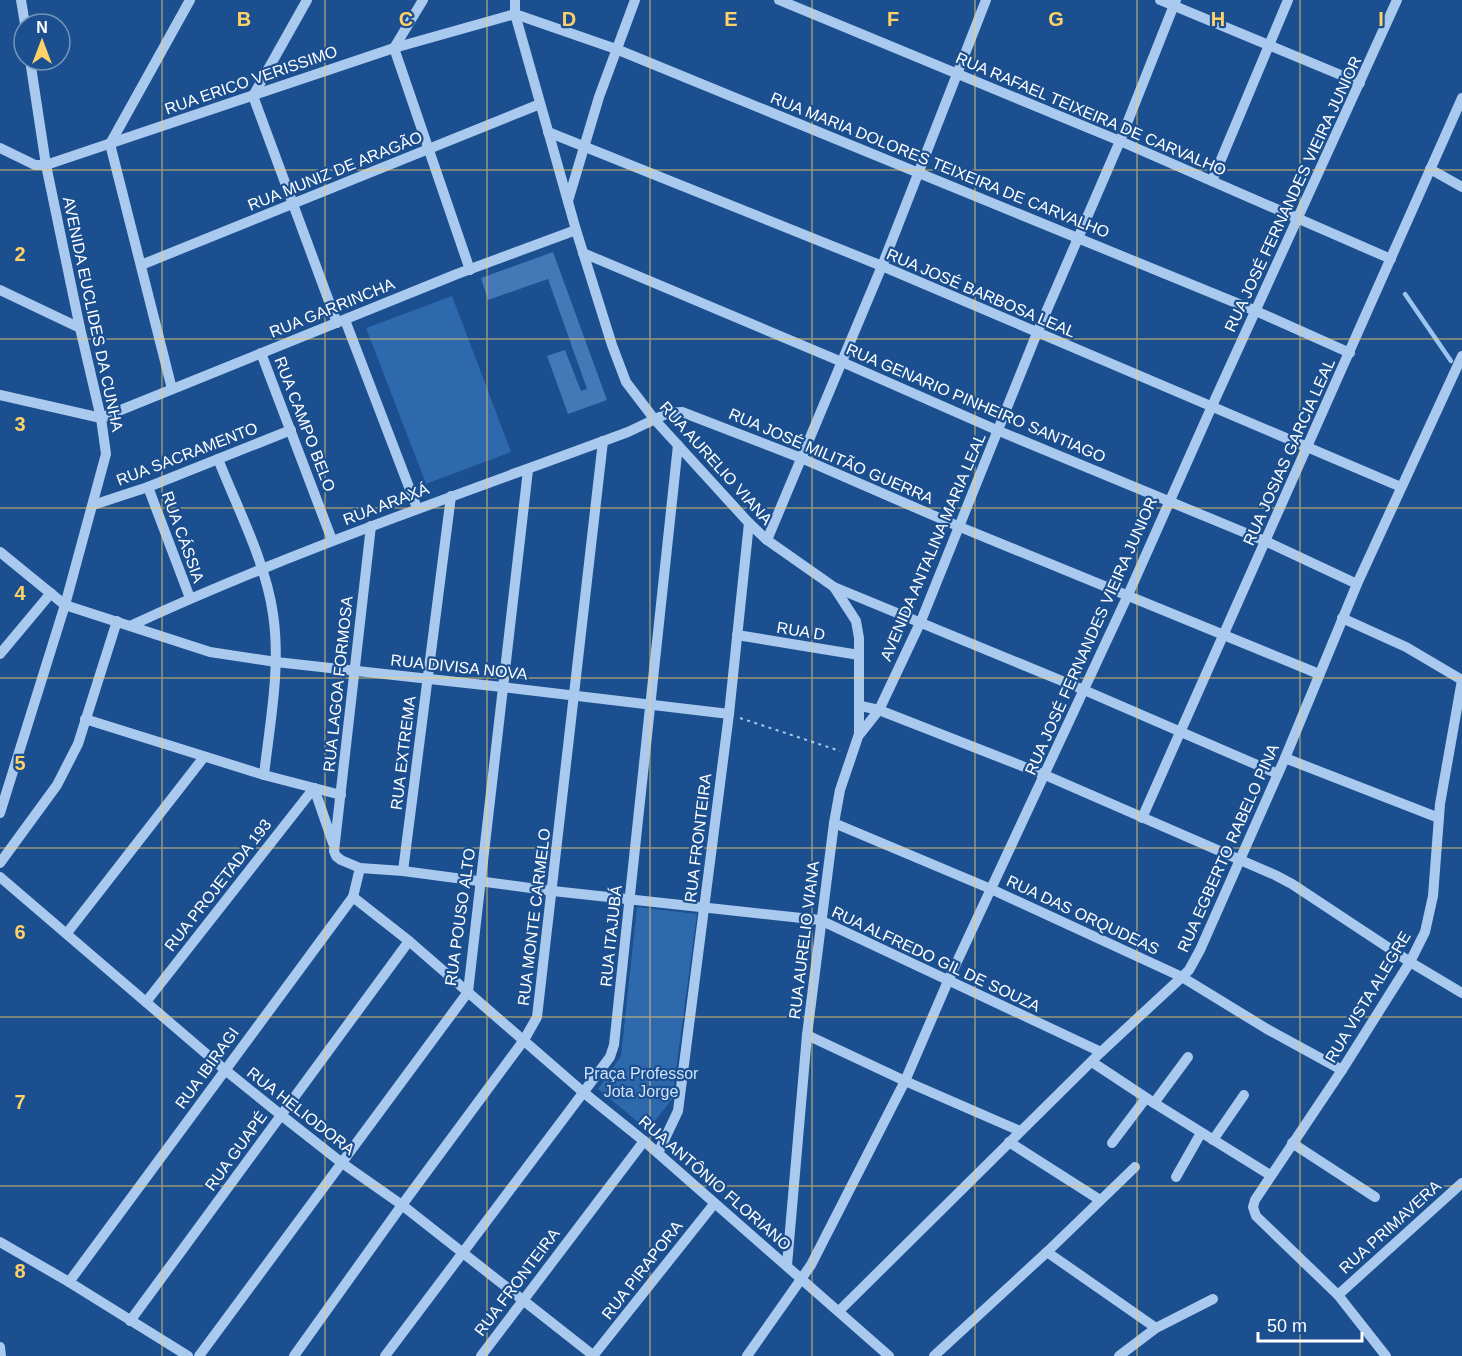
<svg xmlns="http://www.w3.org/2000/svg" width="1462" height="1356" font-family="Arial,sans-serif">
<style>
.green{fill:#2e69ad}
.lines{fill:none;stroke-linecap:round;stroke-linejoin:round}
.stream{stroke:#9cc4f0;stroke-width:4.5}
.building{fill:#4478b7}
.path{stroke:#a9c9ee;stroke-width:2;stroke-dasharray:3 4.5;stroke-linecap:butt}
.minor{stroke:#a9c9ee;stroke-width:10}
.grid{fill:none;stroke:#ffd166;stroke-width:1.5;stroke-opacity:0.55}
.labels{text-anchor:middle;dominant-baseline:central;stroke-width:4.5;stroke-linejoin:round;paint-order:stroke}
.street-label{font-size:16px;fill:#fff;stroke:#1b4f8f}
.park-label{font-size:16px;fill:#cfe3fa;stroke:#1b4f8f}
.grid-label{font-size:20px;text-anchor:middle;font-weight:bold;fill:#ffd166;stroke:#1b4f8f;stroke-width:4.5;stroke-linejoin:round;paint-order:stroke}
</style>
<rect width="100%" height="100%" fill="#1b4f8f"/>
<!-- green -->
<g class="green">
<polygon points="452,296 511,452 426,484 366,328"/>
<polygon points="637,907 697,914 672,1099 648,1130 598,1089 621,1056"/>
</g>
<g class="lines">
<!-- stream -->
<polyline class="stream" points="1405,294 1451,361"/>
</g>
<!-- building -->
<polygon class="building" points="553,252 607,400 568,414 547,356 565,350 581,391 587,389 548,279 488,300 481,278"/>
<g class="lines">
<!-- path -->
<polyline class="path" points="740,718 840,751"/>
<!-- minor -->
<g class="minor">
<polyline points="21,0 25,24"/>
<polyline points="307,0 253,96 337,323"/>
<polyline points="423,0 394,48 470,270"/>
<polyline points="515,0 515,14 576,230 612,345 626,382 655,420 749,523 767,540 834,587 856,621 859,638 859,734 840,790 834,823 807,1035 787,1265"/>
<polyline points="779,0 1120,141 1391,259"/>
<polyline points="1160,0 1360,83"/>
<polyline points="515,14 616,49 1256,311 1350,353"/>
<polyline points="548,132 882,266 1401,487"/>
<polyline points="0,148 35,165 46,165 394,48 515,14"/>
<polyline points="1430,169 1462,187"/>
<polyline points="1212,181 1288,0"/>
<polyline points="568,201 599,97 635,0"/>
<polyline points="583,253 842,362 999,431 1265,541 1357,584"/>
<polyline points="141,265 540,104"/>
<polyline points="0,290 80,328"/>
<polyline points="345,320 417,508"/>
<polyline points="261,353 332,540"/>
<polyline points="172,389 110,144 190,0"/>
<polyline points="0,395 101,418"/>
<polyline points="101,418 457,274 576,230"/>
<path d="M218,459C237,507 266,563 273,614C281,667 270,722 264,775"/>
<polyline points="148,487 190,598"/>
<polyline points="93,505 148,487 291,430"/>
<polyline points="371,526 334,851 336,856 341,860 360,868 403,871 553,891 820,920 1101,1052"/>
<polyline points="767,540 882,266 986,0"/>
<polyline points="0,552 65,605 210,652 276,662 502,687 729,714"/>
<polyline points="834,587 1084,690 1278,774"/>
<polyline points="1342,618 1406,647 1462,680"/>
<path d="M130,626C292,551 461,494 628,432L668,413L682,412L801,458L960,527L1319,674"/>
<polyline points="737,635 859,655"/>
<polyline points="0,654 51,593"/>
<polyline points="861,706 879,710 1045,775 1275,875 1292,884 1410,962 1462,993"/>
<polyline points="85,719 264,775 341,795"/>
<polyline points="860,734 879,710 921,621 1037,333 1120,141 1176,0"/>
<polyline points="1285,758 1439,818"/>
<polyline points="314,788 333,843"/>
<polyline points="0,813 65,605 106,454 101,418 80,328 46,165 30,60"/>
<polyline points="1142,818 1462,98"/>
<polyline points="834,823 991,889 1182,977 1267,1029 1342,1070"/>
<polyline points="0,863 57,785 78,744 117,621"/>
<polyline points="403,871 451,496"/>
<polyline points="0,877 224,1069 281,1115 342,1163 402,1205 594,1356"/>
<polyline points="353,897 409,941 583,1092 644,1141 889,1356"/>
<polyline points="67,933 204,757"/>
<polyline points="146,1002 314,788"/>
<polyline points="807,1035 905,1081 1020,1131"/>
<polyline points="1092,1062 1154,1103 1270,1175"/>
<polyline points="1154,1103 1188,1057"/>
<polyline points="1213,1140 1244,1095"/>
<polyline points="1009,1142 1100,1200"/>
<polyline points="1112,1143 1146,1098"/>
<polyline points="1292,1143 1375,1197"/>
<polyline points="658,1153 678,1111 729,714 749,523"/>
<polyline points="1176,1177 1201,1133"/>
<polyline points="0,1242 69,1282 188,1356"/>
<polyline points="1047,1252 1156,1328"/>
<polyline points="69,1282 353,897 360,868"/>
<polyline points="1338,1295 1462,1183"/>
<polyline points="839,1311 1101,1052 1182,977 1189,970 1200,950 1285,758 1357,584 1462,356"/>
<polyline points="130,1321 409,941"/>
<polyline points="0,1347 1,1356"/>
<polyline points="199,1356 468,992 528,470"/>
<polyline points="294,1356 402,1205 524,1040 537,1017 603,441"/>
<polyline points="385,1356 610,1057 614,1045 678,445"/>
<polyline points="481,1356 644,1141"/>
<polyline points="593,1356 714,1204"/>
<polyline points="747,1356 811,1265 905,1081 948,981 1128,595 1212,406 1397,0"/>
<polyline points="934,1356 1047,1252 1135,1167"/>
<polyline points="1119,1356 1156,1328 1213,1299"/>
<polyline points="1386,1356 1338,1295 1256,1216 1253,1207 1255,1200 1342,1070 1410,962 1425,932 1433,896 1440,804 1462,680"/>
</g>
</g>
<!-- grid -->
<path class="grid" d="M162,0V1356M325,0V1356M487,0V1356M650,0V1356M812,0V1356M975,0V1356M1137,0V1356M1300,0V1356M0,170H1462M0,339H1462M0,508H1462M0,678H1462M0,848H1462M0,1017H1462M0,1186H1462"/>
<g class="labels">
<!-- street labels -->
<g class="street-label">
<text transform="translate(251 80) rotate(-19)">RUA ERICO VERISSIMO</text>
<text transform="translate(1091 114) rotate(23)">RUA RAFAEL TEIXEIRA DE CARVALHO</text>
<text transform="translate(940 165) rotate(22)">RUA MARIA DOLORES TEIXEIRA DE CARVALHO</text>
<text transform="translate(335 171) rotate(-22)">RUA MUNIZ DE ARAGÃO</text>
<text transform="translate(1293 194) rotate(-65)">RUA JOSÉ FERNANDES VIEIRA JUNIOR</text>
<text transform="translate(981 293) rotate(23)">RUA JOSÉ BARBOSA LEAL</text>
<text transform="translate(332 308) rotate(-22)">RUA GARRINCHA</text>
<text transform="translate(93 314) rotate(78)">AVENIDA EUCLIDES DA CUNHA</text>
<text transform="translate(976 403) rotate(23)">RUA GENARIO PINHEIRO SANTIAGO</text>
<text transform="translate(305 424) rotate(69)">RUA CAMPO BELO</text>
<text transform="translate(1289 452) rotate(-66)">RUA JOSIAS GARCIA LEAL</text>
<text transform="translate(187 454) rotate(-21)">RUA SACRAMENTO</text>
<text transform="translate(831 456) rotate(23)">RUA JOSÉ MILITÃO GUERRA</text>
<text transform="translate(716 463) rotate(48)">RUA AURELIO VIANA</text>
<text transform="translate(386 504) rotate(-21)">RUA ARAXÁ</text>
<text transform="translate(183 537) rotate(70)">RUA CÁSSIA</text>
<text transform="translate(933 547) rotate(-67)">AVENIDA ANTALINA MARIA LEAL</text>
<text transform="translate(801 631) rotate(9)">RUA D</text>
<text transform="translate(1091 636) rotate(-66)">RUA JOSÉ FERNANDES VIEIRA JUNIOR</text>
<text transform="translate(459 667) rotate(6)">RUA DIVISA NOVA</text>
<text transform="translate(338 684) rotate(-84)">RUA LAGOA FORMOSA</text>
<text transform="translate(403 753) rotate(-83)">RUA EXTREMA</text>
<text transform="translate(698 838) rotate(-83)">RUA FRONTEIRA</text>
<text transform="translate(1228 848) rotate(-66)">RUA EGBERTO RABELO PINA</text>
<text transform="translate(218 885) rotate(-52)">RUA PROJETADA 193</text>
<text transform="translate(1083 915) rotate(25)">RUA DAS ORQUDEAS</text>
<text transform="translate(460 917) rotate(-82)">RUA POUSO ALTO</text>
<text transform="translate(534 917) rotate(-83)">RUA MONTE CARMELO</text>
<text transform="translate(611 936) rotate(-84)">RUA ITAJUBÁ</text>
<text transform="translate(804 940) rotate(-83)">RUA AURELIO VIANA</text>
<text transform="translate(936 959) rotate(25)">RUA ALFREDO GIL DE SOUZA</text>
<text transform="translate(1368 997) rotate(-59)">RUA VISTA ALEGRE</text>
<text transform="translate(207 1068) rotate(-54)">RUA IBIRAGI</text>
<text transform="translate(301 1111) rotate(38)">RUA HELIODORA</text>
<text transform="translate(236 1151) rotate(-54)">RUA GUAPÉ</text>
<text transform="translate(715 1183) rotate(41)">RUA ANTÔNIO FLORIANO</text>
<text transform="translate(1390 1227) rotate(-42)">RUA PRIMAVERA</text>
<text transform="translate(642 1270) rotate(-52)">RUA PIRAPORA</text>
<text transform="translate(517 1282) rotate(-53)">RUA FRONTEIRA</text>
</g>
<!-- park labels -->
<g class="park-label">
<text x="641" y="1073">Praça Professor<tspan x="641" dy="18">Jota Jorge</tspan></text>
</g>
</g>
<g class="grid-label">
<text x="244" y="26">B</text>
<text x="406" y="26">C</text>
<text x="569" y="26">D</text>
<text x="731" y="26">E</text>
<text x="893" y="26">F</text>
<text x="1056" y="26">G</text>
<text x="1218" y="26">H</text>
<text x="1381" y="26">I</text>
<text x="20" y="261">2</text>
<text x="20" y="431">3</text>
<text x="20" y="600">4</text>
<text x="20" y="770">5</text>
<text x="20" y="939">6</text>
<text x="20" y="1109">7</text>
<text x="20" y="1278">8</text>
</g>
<!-- north arrow -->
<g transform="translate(42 42)"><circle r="28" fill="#1b4f8f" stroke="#7695bc" stroke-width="1.5"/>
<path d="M0-4.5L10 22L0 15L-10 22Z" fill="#ffd166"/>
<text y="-9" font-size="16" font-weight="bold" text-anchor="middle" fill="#ffffff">N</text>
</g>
<!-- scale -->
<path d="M1258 1332v9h104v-9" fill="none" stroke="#ffffff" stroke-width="3"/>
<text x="1267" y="1332" font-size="18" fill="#ffffff" stroke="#1b4f8f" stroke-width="4.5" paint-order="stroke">50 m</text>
</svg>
